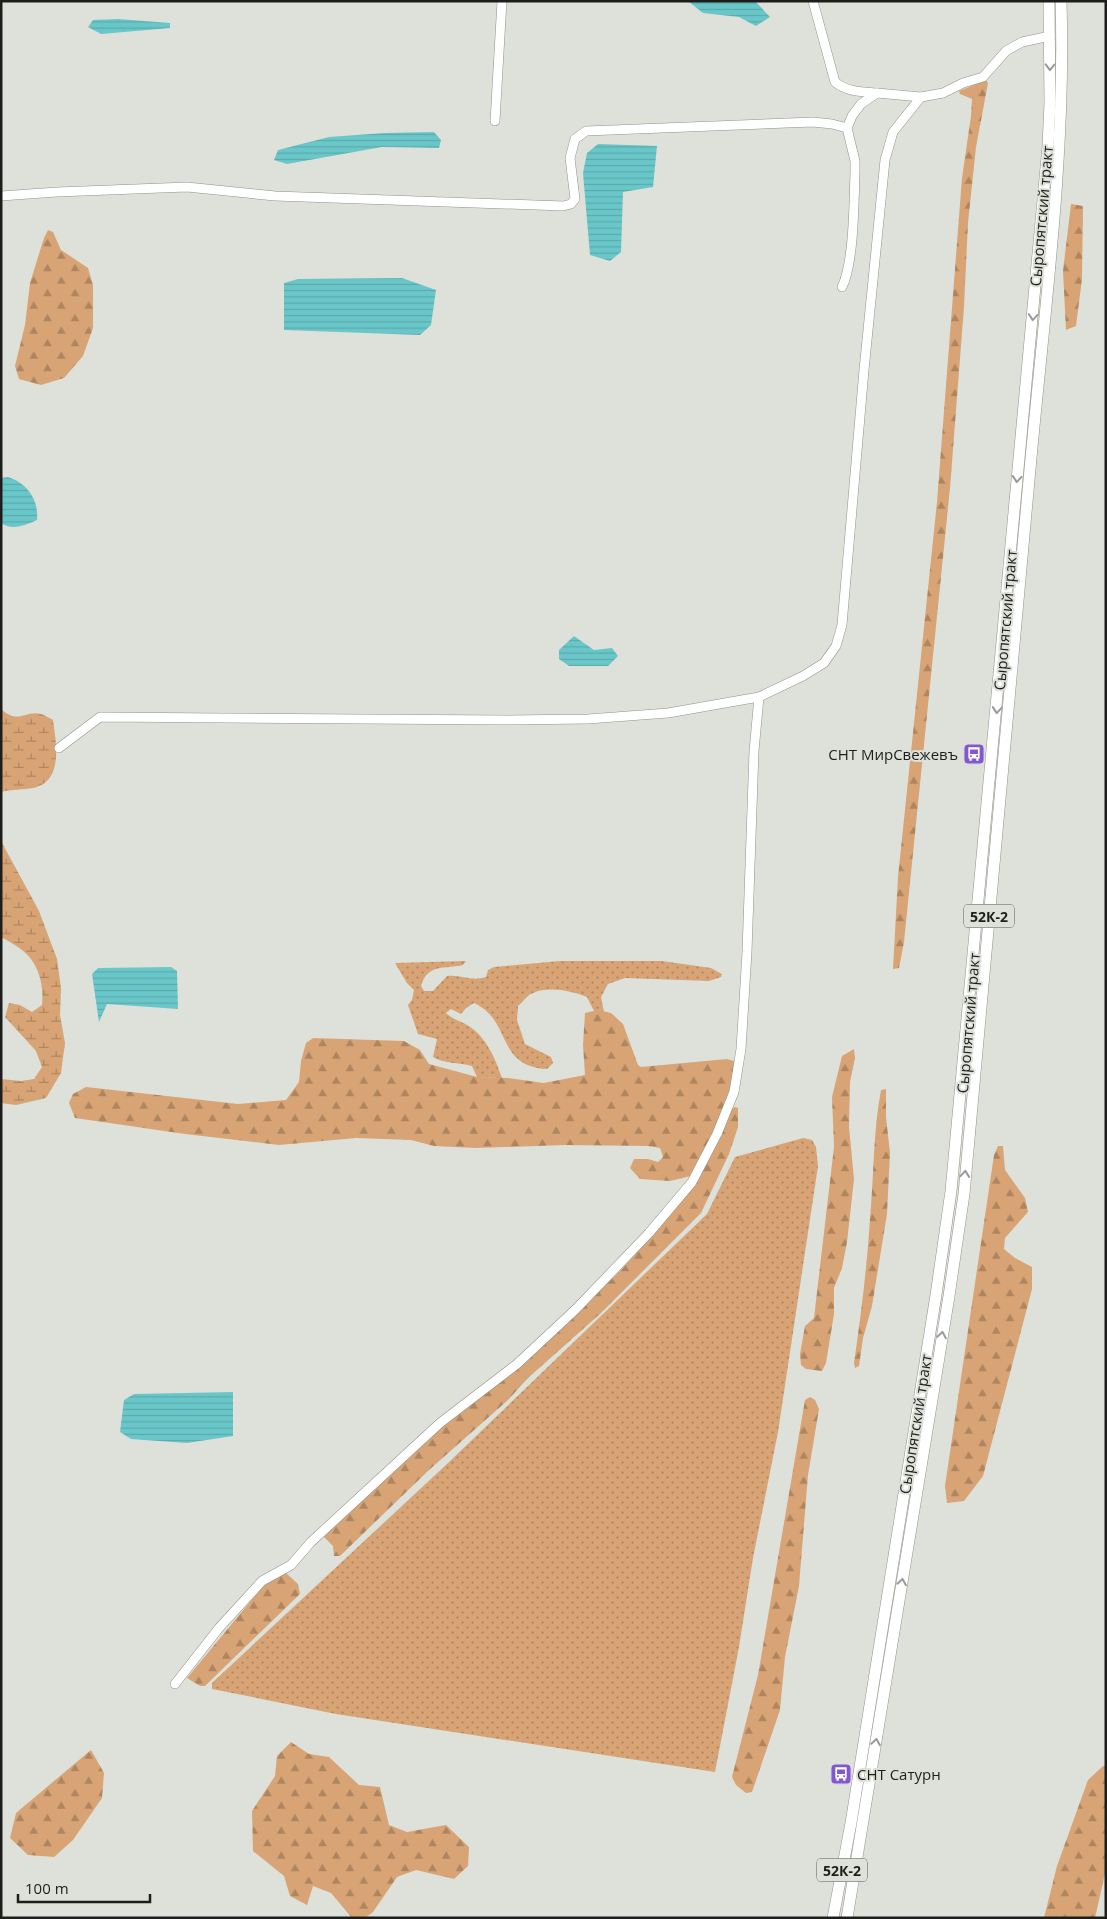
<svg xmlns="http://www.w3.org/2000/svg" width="1107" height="1919" font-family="'Open Sans',sans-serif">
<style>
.grass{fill:url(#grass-dots)}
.forest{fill:url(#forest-firs)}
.wetland{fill:url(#wetland-marsh)}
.water{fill:url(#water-rules)}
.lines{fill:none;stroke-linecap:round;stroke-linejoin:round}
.minor-casing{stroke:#90938c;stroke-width:10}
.major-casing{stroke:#90938c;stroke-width:12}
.minor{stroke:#fff;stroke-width:9}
.major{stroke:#fff;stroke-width:11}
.oneway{stroke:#999a99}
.labels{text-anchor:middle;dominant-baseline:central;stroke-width:4;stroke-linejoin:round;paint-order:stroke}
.shield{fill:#dde1d9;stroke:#575855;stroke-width:1}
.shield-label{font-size:14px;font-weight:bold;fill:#1d1e1c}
.street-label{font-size:15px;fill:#1d1e1c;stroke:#dde1d9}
.poi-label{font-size:15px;fill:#1d1e1c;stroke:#dde1d9;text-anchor:end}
</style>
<defs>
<pattern id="grass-dots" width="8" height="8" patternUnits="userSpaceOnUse" patternTransform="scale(1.25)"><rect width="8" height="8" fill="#d8a475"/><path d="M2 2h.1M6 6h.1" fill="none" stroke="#af855f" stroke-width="1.8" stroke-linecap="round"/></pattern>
<pattern id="forest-firs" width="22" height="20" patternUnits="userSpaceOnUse" patternTransform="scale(1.25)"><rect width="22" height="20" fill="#d8a475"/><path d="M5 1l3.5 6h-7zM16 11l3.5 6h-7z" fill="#af855f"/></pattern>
<pattern id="wetland-marsh" width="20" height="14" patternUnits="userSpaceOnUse" patternTransform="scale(1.25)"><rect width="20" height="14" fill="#d8a475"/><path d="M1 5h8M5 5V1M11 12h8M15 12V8" fill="none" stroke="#af855f"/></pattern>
<pattern id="water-rules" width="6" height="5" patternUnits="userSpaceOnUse" patternTransform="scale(1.25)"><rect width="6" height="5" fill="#6ac7c9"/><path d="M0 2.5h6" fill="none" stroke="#5baaac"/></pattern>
</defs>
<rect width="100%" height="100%" fill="#dde1d9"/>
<!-- grass -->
<g class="grass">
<path d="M466,961L463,965C444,969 427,964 421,986L424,991H433L447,976C462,974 471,982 486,977L488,970L494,967L560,961H662L711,968L722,974L721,977L709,981L625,978L608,984L601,997L604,1012L594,1011L587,997C571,991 549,986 533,993C527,995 523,1002 518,1006L517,1020L525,1044L551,1057L553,1063L547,1069C495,1066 513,1021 474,1003L466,1008L461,1014L451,1009L446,1013C455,1021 459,1020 467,1025C486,1036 495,1058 502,1078L477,1077L472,1066C458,1062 444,1064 433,1057L437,1039L418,1034L408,1005L412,1000L414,990L407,983L395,963Z"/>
<polygon points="803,1138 812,1140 816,1147 818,1166 778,1432 753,1558 739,1647 715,1772 336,1714 212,1689 212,1683 448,1463 707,1214 735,1157"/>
</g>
<!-- forest -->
<g class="forest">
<polygon points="986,80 988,83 976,147 968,223 964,307 950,488 904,942 899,968 893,969 898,877 937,502 962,178 971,116 972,99 960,94 959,91"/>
<polygon points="1071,204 1083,206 1082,279 1076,326 1066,330 1063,271"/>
<polygon points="48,230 53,232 61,250 88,268 93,285 93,328 83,356 64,378 41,385 19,379 15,366 25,325 30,283 44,238"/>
<path d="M598,1010L611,1013L623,1024L638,1065L641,1067L727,1059L734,1061C734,1092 709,1149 691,1176L670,1181L640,1179L630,1168L634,1159H648L658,1162L663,1157L660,1148L648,1146L565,1145L476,1148L434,1146L411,1140L356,1138L279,1145L185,1134L75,1118L69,1103L73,1094L86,1087L238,1104L286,1100L299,1082L301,1061L306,1043L313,1038L404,1041L420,1050L429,1064L477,1077L508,1078L544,1083L585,1075L583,1045L585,1013Z"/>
<polygon points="854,1049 855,1058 850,1082 849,1127 854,1179 847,1242 842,1268 834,1288 834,1314 826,1363 822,1371 806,1369 801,1365 800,1354 805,1326 814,1318 834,1147 832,1097 842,1056"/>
<path d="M886,1089V1117L890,1153L887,1214L872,1306L863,1338L859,1366L855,1368L854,1363C861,1315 867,1267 870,1219C874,1176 873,1132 881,1090Z"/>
<polygon points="735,1107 738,1108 738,1127 729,1154 701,1213 601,1313 528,1378 508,1400 429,1470 340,1556 334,1556 333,1546 323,1536 443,1425 557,1332 623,1268 684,1198 701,1175 730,1110"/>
<polygon points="998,1146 1003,1146 1005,1170 1025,1198 1028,1212 1005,1238 1004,1249 1015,1258 1032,1267 1032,1289 983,1476 964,1501 947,1503 945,1486 994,1155"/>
<polygon points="810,1397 815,1400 819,1409 808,1475 799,1586 785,1657 780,1710 752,1792 746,1793 736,1785 732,1777 758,1675 805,1400"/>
<polygon points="285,1572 298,1584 300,1594 205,1686 200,1686 187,1678 265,1584"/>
<polygon points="291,1742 309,1754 329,1757 359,1785 380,1787 389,1825 407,1832 446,1825 469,1847 468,1866 454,1879 416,1870 397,1877 373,1912 365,1918 352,1918 331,1893 313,1886 307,1905 290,1896 284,1876 253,1851 252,1811 275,1776 277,1756"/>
<polygon points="91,1750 104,1773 102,1798 73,1840 54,1857 28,1855 10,1838 16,1813"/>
<polygon points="1103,1766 1106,1766 1106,1869 1095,1918 1044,1918 1057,1866 1088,1780"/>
</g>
<!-- wetland -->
<g class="wetland">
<path d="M1,709C19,725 25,710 41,714C45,715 49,718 53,720C56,742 64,782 33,788C22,790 13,789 1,792Z"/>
<path d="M1,841L39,911L57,959L61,988L60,1015L65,1043L61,1073L46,1098L16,1105L1,1103V1079L21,1081L34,1079L42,1067L36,1051L5,1017L9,1003L20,1005L32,1012L42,1005C44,985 39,963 22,950C16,945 8,941 1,937Z"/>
</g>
<!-- water -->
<g class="water">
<polygon points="688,1 755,1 770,17 756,26 739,17 703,13"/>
<polygon points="118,19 170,23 170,28 101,34 88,27 93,20"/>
<polygon points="434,132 441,140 439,148 382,147 287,164 274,160 278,150 329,137 385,133"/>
<polygon points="598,144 657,146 653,187 623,192 621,252 610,261 590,255 583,173 587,153"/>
<polygon points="402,278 436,290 431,325 420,335 284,330 284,283 298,279"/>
<path d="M8,477C27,483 39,500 37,520C26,525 12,531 1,523V478Z"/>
<polygon points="574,636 594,650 612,648 618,656 608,666 569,666 559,659 559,650"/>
<polygon points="171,967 177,971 178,1009 107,1004 99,1022 92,974 98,968"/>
<polygon points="233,1392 233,1436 187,1443 131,1439 120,1432 124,1400 134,1394"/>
</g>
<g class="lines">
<!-- minor casing -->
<g class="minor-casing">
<g id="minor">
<path d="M813,1L835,82C847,92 862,92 877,93"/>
<polyline points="495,121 502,1"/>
<polyline points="1,196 57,192 187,187 275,196 563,206 571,204 575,199 570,158 575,139 586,131 813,122 832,124 847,128"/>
<path d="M842,287C854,264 854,200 855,172V161L847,128L852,116L861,104L877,93L921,97L943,93L963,83L983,77L1006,51L1022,42L1050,36"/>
<polyline points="59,748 100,717 505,720 588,719 668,713 759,697 803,676 824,663 836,646 842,625 864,370 885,160 893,132 921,97"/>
<polyline points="175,1684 219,1628 262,1581 291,1565 311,1542 440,1423 517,1364 576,1309 649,1233 692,1182 717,1134 734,1092 741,1049 747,952 754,751 759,697"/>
</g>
</g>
<!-- major casing -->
<g class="major-casing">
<g id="major">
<polyline points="833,1918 851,1823 936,1295 951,1191 1048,146 1050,103 1049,1"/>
<path d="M847,1918L949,1296L964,1194C986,953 1008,711 1030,469C1044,313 1066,158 1061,1"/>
</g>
</g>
<!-- minor -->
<use href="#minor" class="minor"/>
<!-- major -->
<use href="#major" class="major"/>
</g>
<!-- one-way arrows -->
<defs><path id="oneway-chevron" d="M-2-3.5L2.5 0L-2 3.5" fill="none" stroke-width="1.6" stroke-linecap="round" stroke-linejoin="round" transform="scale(1.25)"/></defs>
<g class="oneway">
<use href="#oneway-chevron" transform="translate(1050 67) rotate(91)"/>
<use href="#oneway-chevron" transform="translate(1033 317) rotate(95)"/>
<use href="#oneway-chevron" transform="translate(1017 479) rotate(95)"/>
<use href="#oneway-chevron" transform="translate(997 710) rotate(95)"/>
<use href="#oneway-chevron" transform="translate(965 1174) rotate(-85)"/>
<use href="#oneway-chevron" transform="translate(942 1335) rotate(-81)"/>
<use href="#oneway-chevron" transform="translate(902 1582) rotate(-81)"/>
<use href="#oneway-chevron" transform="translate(876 1742) rotate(-81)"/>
</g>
<!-- icons -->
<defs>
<g id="bus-square" transform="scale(1.125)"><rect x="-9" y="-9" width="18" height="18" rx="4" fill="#8357d0" stroke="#dde1d9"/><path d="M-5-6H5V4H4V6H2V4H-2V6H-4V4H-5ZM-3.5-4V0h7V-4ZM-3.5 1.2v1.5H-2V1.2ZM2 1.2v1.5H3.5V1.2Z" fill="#fff"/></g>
</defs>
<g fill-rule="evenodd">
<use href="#bus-square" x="974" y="754"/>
<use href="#bus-square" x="841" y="1774"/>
</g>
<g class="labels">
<!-- shield labels -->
<g class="shield">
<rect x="964" y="904.5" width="50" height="23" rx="4"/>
<rect x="817" y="1858.5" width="50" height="23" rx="4"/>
</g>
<g class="shield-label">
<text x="989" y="916">52К-2</text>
<text x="842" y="1870">52К-2</text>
</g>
<!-- street labels -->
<g class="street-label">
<text transform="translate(1041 216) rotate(-85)">Сыропятский тракт</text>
<text transform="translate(1005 620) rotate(-85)">Сыропятский тракт</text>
<text transform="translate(968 1023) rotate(-85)">Сыропятский тракт</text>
<text transform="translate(915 1424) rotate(-81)">Сыропятский тракт</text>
</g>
<!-- poi labels -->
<g class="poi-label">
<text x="958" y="754">СНТ МирСвежевъ</text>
<text x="857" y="1774" text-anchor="start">СНТ Сатурн</text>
</g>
</g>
<!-- border -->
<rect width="1107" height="1919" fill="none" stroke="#1d1e1c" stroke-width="5"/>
<!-- scale -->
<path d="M18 1894v8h132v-8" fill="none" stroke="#1d1e1c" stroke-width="2.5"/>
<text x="25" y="1894" font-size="15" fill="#1d1e1c" stroke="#dde1d9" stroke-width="4" paint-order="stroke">100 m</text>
</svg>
